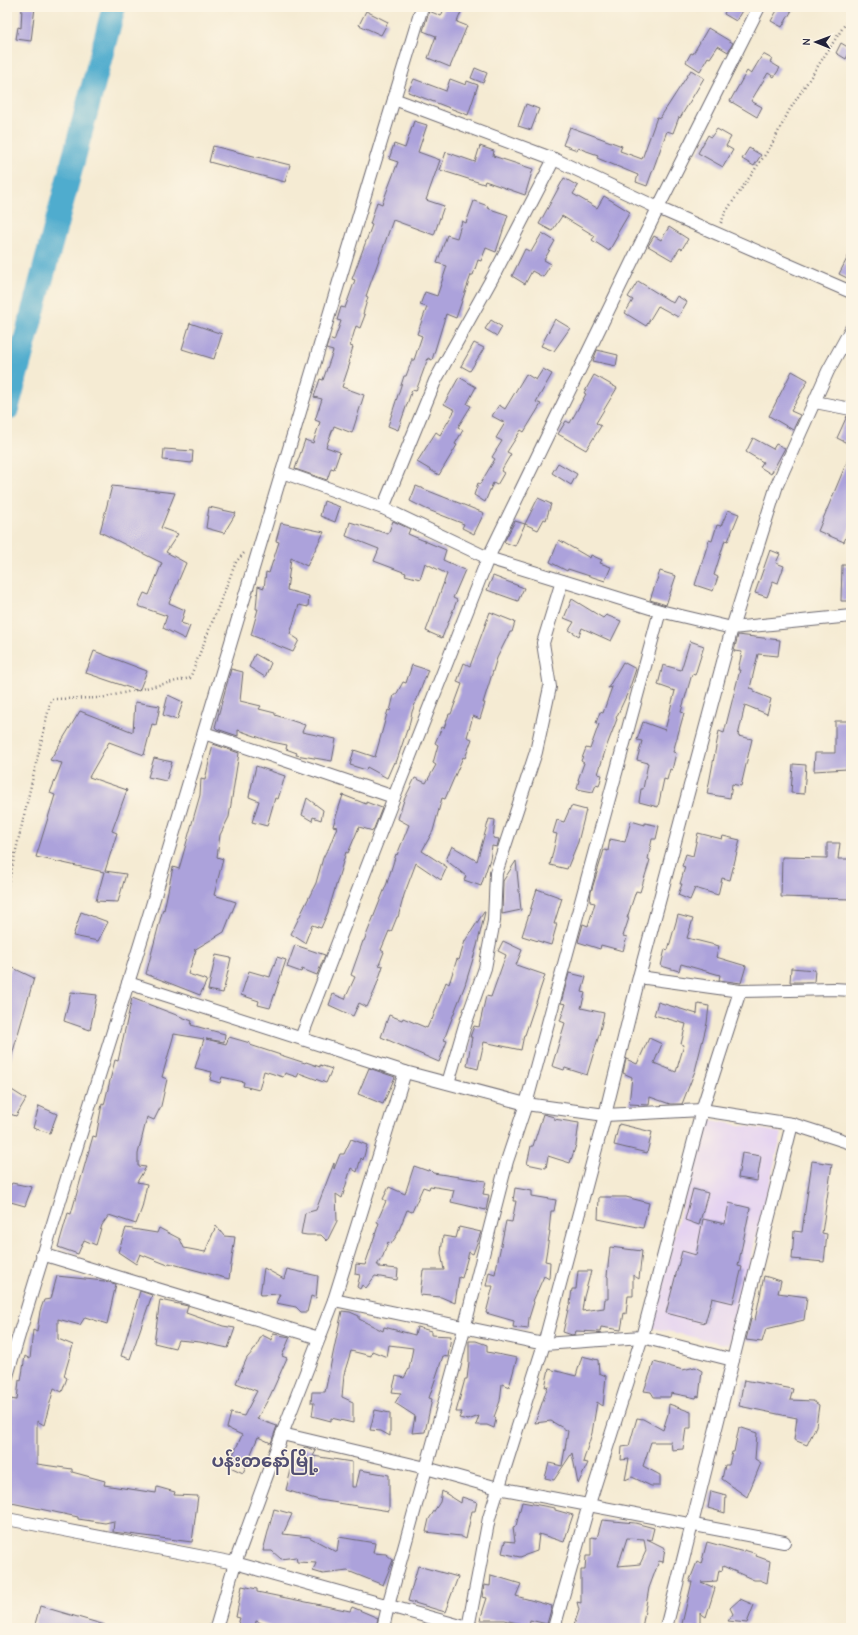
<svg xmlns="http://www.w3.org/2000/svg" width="858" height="1635" font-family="'Comic Neue','Noto Sans Myanmar',sans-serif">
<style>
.built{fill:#e5d3f1}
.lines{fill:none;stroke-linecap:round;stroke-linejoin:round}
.river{stroke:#50acce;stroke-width:24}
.building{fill:#aca2db;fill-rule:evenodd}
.street-casing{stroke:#6c6870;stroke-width:14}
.path{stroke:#6c6870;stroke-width:2.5;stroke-dasharray:1 3;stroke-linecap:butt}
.street{stroke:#fff;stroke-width:12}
.labels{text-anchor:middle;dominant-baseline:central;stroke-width:3;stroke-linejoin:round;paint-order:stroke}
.district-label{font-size:18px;font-weight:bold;fill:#524f73;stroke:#fcf5e5}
</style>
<rect width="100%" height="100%" fill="#fcf5e5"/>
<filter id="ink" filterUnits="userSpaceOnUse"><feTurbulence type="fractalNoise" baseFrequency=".025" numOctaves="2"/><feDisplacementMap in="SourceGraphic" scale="8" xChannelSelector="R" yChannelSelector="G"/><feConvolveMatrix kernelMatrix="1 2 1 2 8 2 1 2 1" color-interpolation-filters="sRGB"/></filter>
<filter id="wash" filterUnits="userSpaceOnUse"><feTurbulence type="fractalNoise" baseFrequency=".012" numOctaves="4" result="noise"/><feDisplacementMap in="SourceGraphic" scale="16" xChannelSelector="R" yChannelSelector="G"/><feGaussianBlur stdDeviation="0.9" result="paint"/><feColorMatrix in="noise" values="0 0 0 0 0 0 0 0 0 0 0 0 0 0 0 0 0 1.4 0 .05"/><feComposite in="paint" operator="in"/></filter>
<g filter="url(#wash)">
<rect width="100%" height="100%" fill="#f5ebd3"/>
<!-- built -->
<polygon class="built" points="706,1119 782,1133 729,1345 649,1327"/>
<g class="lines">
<!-- river -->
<polyline class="river" points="7,409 114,7"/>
</g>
<g id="blocks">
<!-- building -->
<g class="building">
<polygon points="22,7 35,7 31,41 16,39 18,27 21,28"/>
<polygon points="445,7 463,7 457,22 467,26 450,67 428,58 436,36 423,31 429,11 441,16"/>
<polygon points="727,7 744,7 736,21 724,14"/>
<polygon points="779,7 794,7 782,27 771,21"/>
<polygon points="366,11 388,22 381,35 359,25"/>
<polygon points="708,28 733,43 728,52 718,46 710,58 708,57 700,71 686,62 691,53 693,54"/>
<polygon points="841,43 851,49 846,59 836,53"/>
<polygon points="763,54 772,59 770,62 780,68 774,77 768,73 751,101 762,107 757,117 730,101 747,71 751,74"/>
<polygon points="475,68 487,73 483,83 471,78"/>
<polygon points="691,70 704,78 680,118 679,117 673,133 667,131 647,186 636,182 638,175 597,158 598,155 578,148 577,150 563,145 570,127 622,146 620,151 642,159 657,117 660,118"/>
<polygon points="414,79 446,91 450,79 466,85 467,81 478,85 468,115 408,92"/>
<polygon points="526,104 539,109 531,130 518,126"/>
<polygon points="414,121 427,125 418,152 440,160 426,200 444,206 434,235 393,220 366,296 368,297 363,314 365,315 360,328 356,326 350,346 353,347 348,363 350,363 342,387 364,395 352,433 334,426 326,447 340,452 334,469 331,468 327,480 295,469 305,440 313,443 320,422 315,420 322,399 314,397 320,379 323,380 333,351 326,349 329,339 334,341 341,321 337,320 341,307 345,308 355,280 352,279 372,225 370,224 377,202 382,204 398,162 389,159 394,144 405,148"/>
<polygon points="717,129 731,137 726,146 733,150 723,167 698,153 708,135 711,137"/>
<polygon points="213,146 290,165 285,182 209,162"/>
<polygon points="480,146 494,151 493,156 533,169 525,195 485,181 484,184 440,170 446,152 475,162"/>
<polygon points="749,148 761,155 754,166 742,159"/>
<polygon points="564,178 578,186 573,194 597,208 604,196 630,212 617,234 618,235 609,251 592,240 595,236 562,216 552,231 539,224"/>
<polygon points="474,201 488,206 487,208 508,215 496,252 486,248 481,261 478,260 473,275 471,275 456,318 446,314 432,360 428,358 416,391 412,390 398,430 388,426 404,376 406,376 412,360 414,360 422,336 417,334 427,307 420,305 425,292 437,296 447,266 437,263 447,235 457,238 462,221 466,223"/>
<polygon points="669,227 688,239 682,249 680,248 672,260 648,246 654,236 661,240"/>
<polygon points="542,233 555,241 544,260 551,264 543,277 532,271 525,284 512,276 525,249 531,252"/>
<polygon points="851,251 851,280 839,274"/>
<polygon points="638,281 673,303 677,296 687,302 678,317 658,306 646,326 625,313 633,300 628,297"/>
<polygon points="555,319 570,328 554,351 541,346"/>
<polygon points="491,320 502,327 497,336 485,329"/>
<polygon points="190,323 222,334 214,359 182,349"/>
<polygon points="474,343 484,348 470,371 461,366"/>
<polygon points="597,350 618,355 616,366 593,361"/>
<polygon points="543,369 552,374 536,402 541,404 524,432 521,430 507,452 511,454 501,471 504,473 497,485 493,483 485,502 474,495 478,483 480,484 495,459 492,457 502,441 496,438 505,423 492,416 499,405 505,409 526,374 536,380"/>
<polygon points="792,371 808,380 791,411 800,415 793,430 769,416"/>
<polygon points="594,375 617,388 596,423 601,426 586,450 558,434 566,421 570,423 586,394 584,393"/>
<polygon points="459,377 476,387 467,404 471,406 458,427 463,430 455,444 457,445 439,475 417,462 436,432 440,435 455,410 444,404"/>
<polygon points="847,416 851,416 851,445 837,438"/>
<polygon points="753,438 773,449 776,444 785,448 771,474 760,467 763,462 746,452"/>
<polygon points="164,449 193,451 192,463 163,460"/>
<polygon points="851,452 851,525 844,542 818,531"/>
<polygon points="558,463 577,474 571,485 552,473"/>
<polygon points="112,486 175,493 161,528 178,534 166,552 186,563 169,603 185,610 181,623 190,626 185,639 163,628 167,616 138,606 144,593 149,595 162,563 100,532"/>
<polygon points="416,486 484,513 474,534 462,528 464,524 426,509 410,501"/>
<polygon points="538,498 551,504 546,520 544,519 538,530 525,524"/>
<polygon points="324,501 340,507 335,522 320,516"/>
<polygon points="209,507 236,513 224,533 206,528"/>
<polygon points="728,510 739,514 728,541 725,540 714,575 718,577 713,591 695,585 709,540 712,541 717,525 721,526"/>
<polygon points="393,521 410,529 408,534 446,550 443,560 465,570 453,598 457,600 442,638 426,631 447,574 425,563 420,579 405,575 406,573 374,561 379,549 346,536 350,522 388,534"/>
<polygon points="515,521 525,524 515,546 504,542"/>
<polygon points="281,523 324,532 307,566 291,558 287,590 309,596 308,607 299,605 290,634 299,640 293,652 251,635 258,609 256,609 258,586 264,588 266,572 269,573 279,542 276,541"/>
<polygon points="559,540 590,558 591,555 602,560 600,563 611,567 605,581 568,569 567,571 550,562"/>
<polygon points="770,550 780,554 776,563 784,566 778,583 773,581 767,597 755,593"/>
<polygon points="842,565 851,565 851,601 841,601"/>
<polygon points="660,571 676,576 666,605 650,600"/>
<polygon points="493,576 524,588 518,601 487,590"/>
<polygon points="572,599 603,618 606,615 621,621 611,641 582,628 579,636 569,630 574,622 564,618"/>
<polygon points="490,612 515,622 512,632 510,632 497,658 483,703 485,703 480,719 473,716 467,737 472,739 465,758 463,757 445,799 442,798 433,831 422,851 447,867 441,880 416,863 404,895 398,917 397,917 391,932 389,931 381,950 384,952 379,965 383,966 375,990 367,1007 359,1003 353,1016 329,1005 333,994 345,999 355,977 351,975 363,941 364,941 387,883 396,854 397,855 409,825 398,819 404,800 415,778 426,783 436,765 433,763 438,745 435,743 442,727 444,728 449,714 451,714 462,684 457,682 464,663 470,666"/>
<polygon points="738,635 780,640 778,656 758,654 750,688 754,689 754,692 771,699 767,714 745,705 738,736 752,739 741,786 732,784 730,798 707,794 719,731 724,733 740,670 738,670 742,652 734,651"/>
<polygon points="690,641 704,646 695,675 692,674 681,712 684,713 673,752 676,753 672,770 670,769 667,780 664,779 658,807 639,802 641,789 643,789 648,763 637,760 642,741 637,740 643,722 665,730 675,691 658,685 663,665 681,670"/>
<polygon points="94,651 147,671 139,691 86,673"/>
<polygon points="255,654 271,663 265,677 249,667"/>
<polygon points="623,662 636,669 629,690 616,718 617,719 606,748 598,774 602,775 599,786 596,785 593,792 577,789 579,780 578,780 584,763 581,761 586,748 590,749 599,724 596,723 600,712 603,713 612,687 608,688"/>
<polygon points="412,665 428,670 412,712 408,730 407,730 396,763 394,762 387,778 367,767 366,770 350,765 354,750 375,757 388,710 390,711 394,695 396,695 403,682 406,683"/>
<polygon points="231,669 243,672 240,701 261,706 259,709 275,713 275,715 305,725 302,732 336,739 332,761 296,755 297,753 286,749 287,745 272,742 238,730 238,736 217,729 215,727"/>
<polygon points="168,695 183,702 177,720 163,715"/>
<polygon points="135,702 160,706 156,725 152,724 144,755 109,742 89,777 127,790 112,831 117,833 105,871 126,874 118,902 96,901 104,872 36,857 55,795 50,793 62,763 50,760 80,711 133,732"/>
<polygon points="835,721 849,721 850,754 847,769 814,771 815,753 835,753"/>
<polygon points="213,744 239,753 229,817 220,835 217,857 223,859 214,895 236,902 224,932 194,950 196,950 188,974 207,980 200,995 146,974 163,909 164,910 173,867 179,869 200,795 201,779 205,780"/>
<polygon points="154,758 172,762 166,781 148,777"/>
<polygon points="793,764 806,765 804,794 791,793"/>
<polygon points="256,766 285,776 278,799 275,798 267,826 252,822 259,801 249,797"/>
<polygon points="343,795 366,804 366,802 382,808 373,831 359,827 348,853 346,852 328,912 321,928 312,925 305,943 291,934 316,883 323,858 327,850 328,850 337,827 333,826"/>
<polygon points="307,798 323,810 321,820 313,817 312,821 302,815"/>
<polygon points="571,806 586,810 578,842 567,869 550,865 557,834 553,833 557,820 564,822"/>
<polygon points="489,819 495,820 493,838 499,839 497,847 492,846 490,859 481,886 464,880 466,876 446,860 452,846 477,861"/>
<polygon points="631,821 645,825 645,823 659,826 656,839 652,839 648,859 650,860 640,892 636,891 627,918 629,918 623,936 627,937 623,951 601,945 600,949 578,942 583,924 588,926 595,903 590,902 591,892 604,850 608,851 610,839 625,842"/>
<polygon points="698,833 722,839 723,836 740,840 730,880 722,878 718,895 695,888 690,900 678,895 682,884 680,884 685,867 682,866 686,854 693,856"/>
<polygon points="827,843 840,843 838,859 851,859 851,899 781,897 782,857 827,858"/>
<polygon points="516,861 521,910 502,914 503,881"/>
<polygon points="537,889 562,898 554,924 557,924 551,945 522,936"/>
<polygon points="81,912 108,922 98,941 73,936"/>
<polygon points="484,912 485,912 477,946 465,985 449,1026 444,1040 447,1041 439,1062 381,1037 389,1015 402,1020 403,1018 427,1028 431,1019 432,1020 446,982 449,984 457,959 459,960 465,941"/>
<polygon points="678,915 693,919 687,938 719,946 716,957 746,966 741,983 719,980 720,975 681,964 679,971 661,966 665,949 668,950"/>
<polygon points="503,941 522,950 516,965 545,975 525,1035 524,1035 521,1050 484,1042 478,1069 467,1066 472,1037 470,1037 474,1026 479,1027 486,996 491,997 506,955 498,951"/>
<polygon points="295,945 325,955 317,975 302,969 301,972 287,967"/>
<polygon points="216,955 231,958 223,993 208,990"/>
<polygon points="277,957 286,960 270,1008 258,1005 259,1001 241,995 249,971 270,977"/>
<polygon points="11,967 34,978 10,1062 7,1062 7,979"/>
<polygon points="791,968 815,970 814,982 790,982"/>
<polygon points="569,973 586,977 582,992 585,993 581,1008 604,1013 599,1035 587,1075 565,1068 564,1070 552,1066 565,1023 560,1021 566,1004 561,1003"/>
<polygon points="71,992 97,995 90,1030 64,1021"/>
<polygon points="132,998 192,1021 191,1025 225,1034 224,1042 206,1039 226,1044 229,1037 250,1043 250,1045 305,1063 306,1062 320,1067 320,1065 332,1069 326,1083 299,1073 297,1077 285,1073 283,1077 264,1071 259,1090 243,1086 244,1082 222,1077 220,1083 210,1080 212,1072 195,1068 204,1039 174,1034 162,1077 167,1079 161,1106 154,1120 147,1117 138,1154 138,1166 146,1167 137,1182 147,1184 142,1208 136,1224 109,1215 102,1225 96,1245 84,1240 78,1254 58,1247 68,1213 71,1214 93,1136 96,1137 102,1104 104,1105 115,1060 118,1061"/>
<polygon points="658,1002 697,1014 698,1004 709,1006 707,1023 695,1071 682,1104 670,1104 650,1097 649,1105 629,1104 632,1077 623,1073 626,1059 637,1064 649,1038 662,1044 654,1063 676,1072 684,1045 681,1044 686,1024 654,1015"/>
<polygon points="369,1068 395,1077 383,1104 358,1094"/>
<polygon points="7,1087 26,1099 16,1116 7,1113"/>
<polygon points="39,1106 57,1114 50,1133 33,1128"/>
<polygon points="543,1114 554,1117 554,1119 579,1123 576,1145 570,1163 548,1156 546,1168 527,1164 531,1146 533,1146"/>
<polygon points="619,1124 652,1132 647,1153 614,1145"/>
<polygon points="351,1139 367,1145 363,1160 361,1158 357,1172 351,1168 342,1198 336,1194 337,1221 327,1241 321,1235 307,1235 301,1234 305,1213 316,1210 334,1163 334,1169 340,1154 344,1154"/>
<polygon points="742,1153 761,1156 757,1181 738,1178"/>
<polygon points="812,1161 832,1164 822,1233 827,1234 824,1262 792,1259 794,1231 802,1232"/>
<polygon points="414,1166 428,1171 429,1169 433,1173 486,1181 483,1194 489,1195 486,1210 451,1202 454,1190 430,1186 429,1189 423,1187 412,1212 407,1210 397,1235 391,1244 388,1242 383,1256 377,1265 379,1265 379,1267 398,1269 397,1280 375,1276 366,1288 362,1285 360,1289 357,1287 360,1275 355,1274 356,1264 365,1265 379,1223 377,1222 386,1201 383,1199 389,1187 405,1194"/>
<polygon points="12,1183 32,1187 25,1206 7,1201 7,1191"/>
<polygon points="515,1188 532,1191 532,1196 556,1200 554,1211 551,1211 549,1231 550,1231 545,1261 550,1262 549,1279 544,1276 533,1301 534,1302 529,1318 528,1329 513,1327 514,1321 486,1313 493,1286 486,1286 489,1272 495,1274 506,1221 512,1222 516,1201 513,1201"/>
<polygon points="693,1189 708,1193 699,1225 685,1220"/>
<polygon points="599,1197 626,1197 649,1203 643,1228 598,1219"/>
<polygon points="729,1203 750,1208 738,1266 742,1267 733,1303 712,1298 705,1323 666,1313 682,1251 696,1255 703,1219 725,1224"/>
<polygon points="216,1226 224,1236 235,1237 229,1279 169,1263 168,1265 140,1254 136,1264 118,1252 126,1228 157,1233 159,1228 180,1239 184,1248 205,1252"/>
<polygon points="459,1227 481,1232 473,1254 469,1252 462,1278 459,1277 455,1303 441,1297 420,1295 423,1270 444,1270 441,1253 443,1236 456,1238"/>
<polygon points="610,1247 642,1251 639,1279 633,1275 633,1296 628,1296 626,1314 624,1313 621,1330 601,1327 600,1332 576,1331 575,1334 572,1335 563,1332 569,1305 570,1305 572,1289 576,1289 578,1271 591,1271 584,1297 582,1311 604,1308 605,1299 608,1299 608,1277 607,1276"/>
<polygon points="264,1268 284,1279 287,1269 318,1276 316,1298 311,1296 307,1312 301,1312 296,1307 276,1303 280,1294 260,1295"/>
<polygon points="57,1276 104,1281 116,1284 107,1324 85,1317 80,1325 58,1319 58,1339 73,1345 64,1376 67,1378 62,1392 54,1388 44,1425 37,1421 37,1464 72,1469 72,1472 105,1481 104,1485 156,1493 157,1487 175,1492 174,1495 198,1496 192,1542 113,1532 114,1521 105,1523 78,1519 78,1517 7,1502 7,1408 10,1399 17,1400 19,1380 21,1381 25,1356 30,1359 33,1330 37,1332 40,1311 44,1300 51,1299"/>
<polygon points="764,1276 781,1281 778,1293 807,1297 804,1320 766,1329 762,1342 746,1340 751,1319 755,1320"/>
<polygon points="140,1291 152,1295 130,1359 121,1356"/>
<polygon points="160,1300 188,1306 186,1313 223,1326 235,1328 228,1348 200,1342 178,1340 175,1348 154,1343"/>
<polygon points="342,1311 350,1312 359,1316 359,1319 383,1331 384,1327 415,1335 417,1327 431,1331 431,1335 451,1336 448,1357 443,1356 429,1398 432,1399 425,1432 412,1433 415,1416 395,1403 401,1393 392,1392 396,1376 404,1378 409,1369 413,1348 389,1345 387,1357 372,1351 371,1356 351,1351 344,1374 342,1397 353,1402 353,1423 331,1418 331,1421 312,1416 314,1403 311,1403 312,1392 325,1392"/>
<polygon points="273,1334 290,1337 282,1356 287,1358 270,1396 257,1419 277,1426 271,1443 258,1437 243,1473 228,1466 242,1435 227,1428 231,1413 244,1416 257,1391 236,1383 247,1358 254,1350 262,1335 272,1340"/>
<polygon points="469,1341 476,1341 487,1345 487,1352 517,1358 509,1387 502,1384 500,1401 494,1417 496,1419 494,1428 487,1425 476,1425 479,1416 468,1420 459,1418 462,1412 456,1412 465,1379 467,1379 469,1362"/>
<polygon points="582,1356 598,1360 599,1373 606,1376 603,1406 597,1402 592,1433 583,1462 588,1463 578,1484 572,1453 554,1480 545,1478 549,1463 562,1466 568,1431 551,1421 535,1423 548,1386 545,1387 549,1369 576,1376"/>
<polygon points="654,1362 683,1370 695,1367 702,1371 699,1397 697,1396 696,1398 671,1393 670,1397 654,1397 651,1392 644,1391"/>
<polygon points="744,1380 793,1389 790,1400 813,1401 819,1405 816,1426 807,1445 794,1440 797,1418 739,1406"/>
<polygon points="669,1404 691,1412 691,1428 686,1428 683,1449 672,1450 671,1442 651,1442 643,1466 660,1475 660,1486 651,1486 632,1477 625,1480 629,1459 621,1460 622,1447 629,1446 637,1418 643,1419 663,1430 668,1414"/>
<polygon points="375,1410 390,1413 390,1436 381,1431 370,1430"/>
<polygon points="739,1427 757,1433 755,1459 761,1463 747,1497 722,1479 725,1465 729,1465 732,1452 734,1452"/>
<polygon points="306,1447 316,1451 313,1456 352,1462 352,1487 356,1487 360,1470 389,1475 389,1511 319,1500 286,1490 292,1466 295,1467 303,1448"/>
<polygon points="442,1491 461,1503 462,1497 477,1502 475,1511 472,1511 466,1539 460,1536 426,1532 429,1519 440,1502"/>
<polygon points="711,1491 726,1495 725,1513 708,1508"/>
<polygon points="522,1502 555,1508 555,1510 573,1515 564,1542 539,1534 537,1551 520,1557 502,1553 505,1541 515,1542 513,1527 516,1526"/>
<polygon points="274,1509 292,1514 283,1534 309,1537 337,1552 339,1537 375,1543 373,1553 386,1554 393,1560 383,1585 348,1571 323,1574 313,1571 316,1563 297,1562 296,1557 281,1559 272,1551 263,1551"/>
<path d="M602,1520L635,1523L654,1528L651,1540L647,1539L665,1548L663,1562L659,1561L649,1588L642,1628H573L579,1610L577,1602L581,1603V1570H585L586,1556H591V1537L597,1538ZM627,1538L644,1539L646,1551L640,1564L618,1566Z"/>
<polygon points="707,1542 744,1552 744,1550 757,1554 756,1556 770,1561 767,1583 760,1580 754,1580 723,1566 722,1571 719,1570 717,1581 701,1582 715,1588 706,1617 700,1613 700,1628 681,1628 692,1582 689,1582 697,1562 701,1564"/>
<polygon points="418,1566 458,1577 445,1612 408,1601"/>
<polygon points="491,1575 521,1584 516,1596 552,1606 547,1624 530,1620 529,1626 505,1620 480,1620 487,1598 482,1597 484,1585 490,1586"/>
<polygon points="242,1586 257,1589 257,1592 350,1611 352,1607 378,1618 376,1628 345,1624 344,1628 274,1628 256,1621 255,1628 237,1628 240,1618 236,1617"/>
<polygon points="740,1599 754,1605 747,1623 728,1621 733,1614 730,1608"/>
<polygon points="40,1606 105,1625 104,1628 34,1628"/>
</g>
</g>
</g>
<g filter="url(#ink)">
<use href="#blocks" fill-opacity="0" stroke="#6c6870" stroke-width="1"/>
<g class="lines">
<!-- street casing -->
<g class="street-casing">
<g id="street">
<polyline points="394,99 554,159 658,208 851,292"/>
<polyline points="815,402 851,409"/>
<polyline points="282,472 383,508 488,558 660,611 732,628 851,616"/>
<polyline points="383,508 435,381 495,273 554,159"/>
<polyline points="204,733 394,797 301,1038"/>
<polyline points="394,797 488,558 658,208 759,7"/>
<polyline points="639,977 740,991 834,989 851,990"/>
<polyline points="128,983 405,1072 526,1104 605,1115 702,1110 792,1124 851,1143"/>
<polyline points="448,1083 465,1025 485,968 494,921 496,873 536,752 550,687 543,643 562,581"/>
<polyline points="42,1254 319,1338"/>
<polyline points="334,1300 544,1344 642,1337 733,1360"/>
<path d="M7,1376C53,1217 105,1060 153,902C243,604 331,305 422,7"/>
<polyline points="282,1434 334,1300 405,1072"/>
<polyline points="7,1519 235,1563 468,1628"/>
<polyline points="216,1628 235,1563 282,1434 426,1468 498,1488 784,1542"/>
<polyline points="383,1628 388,1606 455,1364 507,1161 526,1104 660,611"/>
<polyline points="468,1628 489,1518 544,1344 605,1115 639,977 732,628 777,485 828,371 851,329"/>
<polyline points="554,1628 589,1504 642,1337 702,1110 740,991"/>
<polyline points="666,1628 792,1124"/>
</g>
</g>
<!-- path -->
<g class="path">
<polyline points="721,223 725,213 771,146 790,109 851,15"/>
<polyline points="7,889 51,699 101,698 190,678 236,562 244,553"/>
</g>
<!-- street -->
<use href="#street" class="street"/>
</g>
</g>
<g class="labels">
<!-- district labels -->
<g class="district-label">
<text x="265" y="1461">ပန်းတနော်မြို့</text>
</g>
</g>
<!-- margin -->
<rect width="858" height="1635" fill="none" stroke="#fcf5e5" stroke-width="24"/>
<!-- north arrow -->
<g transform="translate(816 42) rotate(271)" stroke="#fcf5e5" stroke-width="3" paint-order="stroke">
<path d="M0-3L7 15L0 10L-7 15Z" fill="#22223b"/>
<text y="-6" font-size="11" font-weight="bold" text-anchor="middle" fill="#22223b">N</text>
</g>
</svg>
